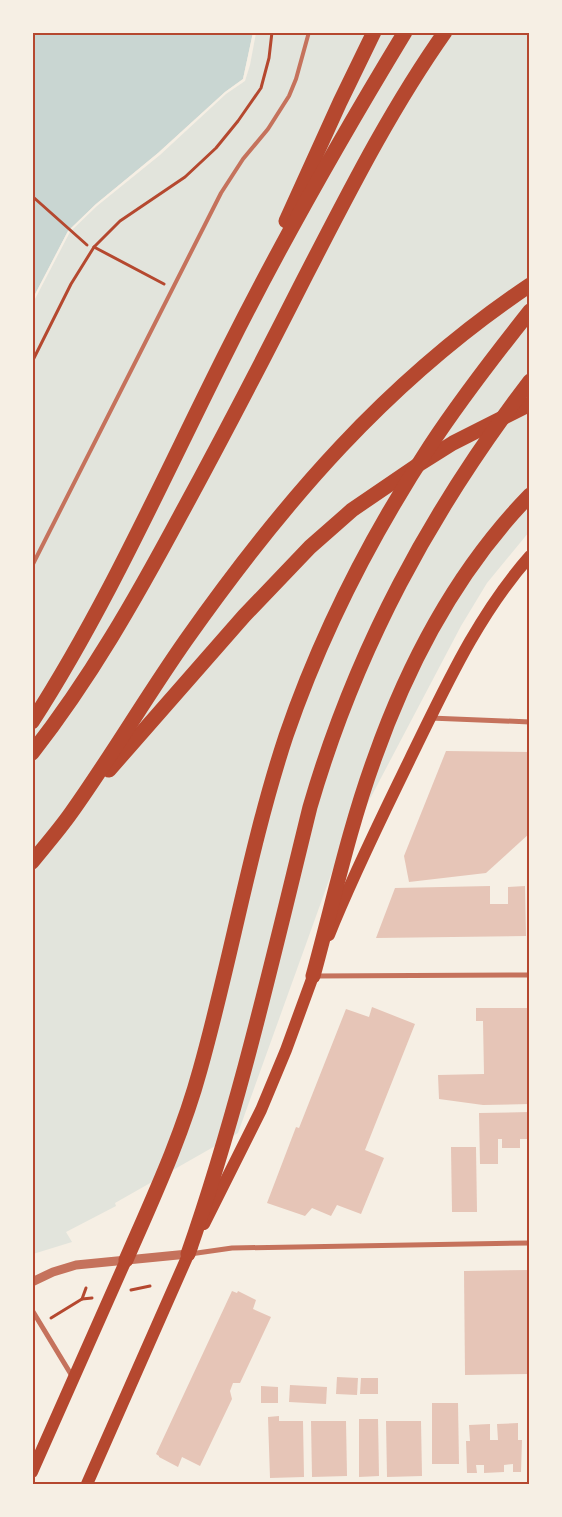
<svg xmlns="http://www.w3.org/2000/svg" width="562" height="1517" font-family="'PT Sans',sans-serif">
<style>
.green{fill:#e2e4dc}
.water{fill:#c9d6d2}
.pier{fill:#f6efe4}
.building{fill:#e6c5b7}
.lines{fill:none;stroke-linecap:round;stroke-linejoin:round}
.path{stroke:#b5482f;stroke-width:3}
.service{stroke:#c5725c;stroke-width:4}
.minor{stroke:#c5725c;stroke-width:5}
.tertiary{stroke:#c5725c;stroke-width:9}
.primary{stroke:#b5482f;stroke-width:12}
.motorway{stroke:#b5482f;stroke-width:15}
.neatline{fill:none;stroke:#b5482f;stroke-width:2}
</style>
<rect width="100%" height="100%" fill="#f6efe4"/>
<!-- green -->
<polygon class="green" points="253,33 529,33 529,532 487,583 461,626 333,869 238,1133 115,1203 116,1206 66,1232 72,1242 33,1254 32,298 68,231 96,204 158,153 225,92 243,79"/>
<!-- water -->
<polygon class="water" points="33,33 253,33 243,79 225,92 158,153 96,204 68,231 33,298"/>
<!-- pier -->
<polygon class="pier" points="253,32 256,33 250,65 245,81 226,94 160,155 97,206 70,232 35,299 32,300 68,231 96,204 158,153 225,92 243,79"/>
<!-- building -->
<g class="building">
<polygon points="446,751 530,752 530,833 486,873 409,882 404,856"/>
<polygon points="490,886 490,904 508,904 508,887 525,886 526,936 376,938 395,888"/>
<polygon points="372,1007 415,1024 365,1150 384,1158 361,1214 337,1205 331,1216 312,1208 305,1216 267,1203 296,1127 299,1128 346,1009 369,1017"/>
<polygon points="476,1008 530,1008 530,1104 483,1105 439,1099 438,1075 484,1074 483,1021 476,1021"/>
<polygon points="530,1112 530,1139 520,1139 520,1148 502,1148 502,1139 498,1139 498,1164 480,1164 479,1113"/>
<polygon points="451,1147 476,1147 477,1212 452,1212"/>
<polygon points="530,1270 530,1374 465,1375 464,1271"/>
<polygon points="232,1291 237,1293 238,1291 256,1300 253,1309 271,1317 240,1383 233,1383 230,1391 232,1399 200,1466 182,1457 178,1467 159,1457 159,1456 156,1454"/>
<polygon points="337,1377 358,1378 357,1395 336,1394"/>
<polygon points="361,1378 378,1378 378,1394 360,1394"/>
<polygon points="290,1385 327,1387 326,1404 289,1402"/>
<polygon points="261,1386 278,1387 278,1403 261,1403"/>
<polygon points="432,1403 458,1403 459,1464 432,1464"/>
<polygon points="279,1416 279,1421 303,1421 304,1477 270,1478 268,1417"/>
<polygon points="359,1419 378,1419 379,1476 359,1477"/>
<polygon points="311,1421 346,1421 347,1476 312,1477"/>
<polygon points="386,1421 421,1421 422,1476 387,1477"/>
<polygon points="518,1423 518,1440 522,1440 521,1472 513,1472 513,1464 504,1465 504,1472 484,1473 484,1465 476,1465 477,1473 467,1473 466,1441 470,1441 469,1425 490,1424 490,1440 498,1440 497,1424"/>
</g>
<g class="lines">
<!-- path -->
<g class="path">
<polyline points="32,196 87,245"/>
<polyline points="94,247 164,284"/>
<polyline points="32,362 71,284 94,247 120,221 185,177 216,148 238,121 261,88 269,58 272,32"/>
<polyline points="131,1290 150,1286"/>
<polyline points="82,1299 86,1288"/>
<polyline points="51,1318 82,1299 92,1298"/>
</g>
<!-- service -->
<polyline class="service" points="32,566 221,193 243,159 268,129 289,96 296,79 309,32"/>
<!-- minor -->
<g class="minor">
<polyline points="430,718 530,722"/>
<polyline points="316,976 530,975"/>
<polyline points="190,1254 232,1248 530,1243"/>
<polyline points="32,1310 72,1376"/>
</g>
<!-- tertiary -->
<polyline class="tertiary" points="32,1282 53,1272 76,1265 188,1254"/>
<!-- primary -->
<g class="primary">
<path d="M329,935C353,875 382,817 410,759C445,688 477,616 530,556"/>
<polyline points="204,1224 261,1110 286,1050 316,968"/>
<polyline points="32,1472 126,1260"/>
<polyline points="87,1484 192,1246"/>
</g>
<!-- motorway -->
<g class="motorway">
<polyline points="286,221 340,102 374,32"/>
<path d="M32,722C108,604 165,474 228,349C282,241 342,136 405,32"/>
<path d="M32,753C90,679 136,598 180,516C223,437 264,358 304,279C348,194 390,110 445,32"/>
<polyline points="109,770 244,616 310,547 352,510 418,465 453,443 530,404"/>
<path d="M32,862C45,846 59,830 71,813C111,757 146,697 186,640C284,501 387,381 530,285"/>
<path d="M313,976C333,903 349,828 375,757C409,661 458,569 530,495"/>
<path d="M188,1254C239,1108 273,957 310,807C356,649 430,512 530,381"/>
<path d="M126,1260C153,1198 182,1136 200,1070C231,960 250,845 286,736C321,634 371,536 430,446C461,399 495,355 530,311"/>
</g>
</g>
<!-- border -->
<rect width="562" height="1517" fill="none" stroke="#f6efe4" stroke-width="68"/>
<rect x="34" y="34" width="494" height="1449" class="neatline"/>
</svg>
